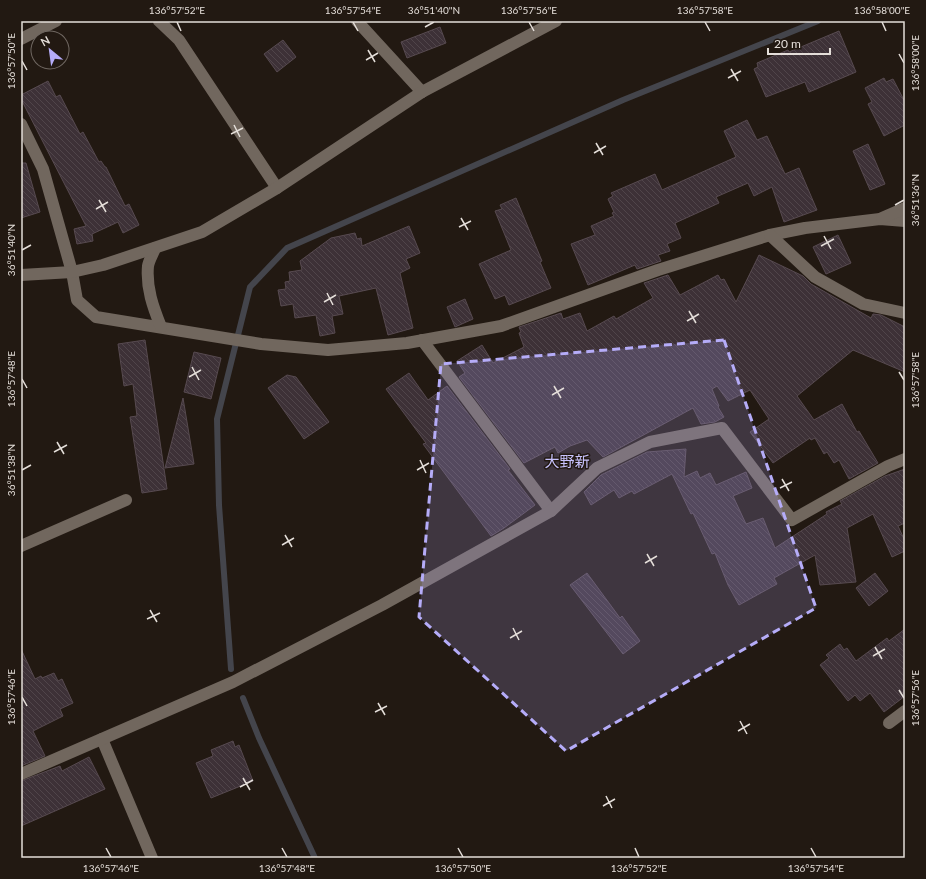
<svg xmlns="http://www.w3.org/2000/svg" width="926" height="879" font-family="Lato,'Noto Sans JP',sans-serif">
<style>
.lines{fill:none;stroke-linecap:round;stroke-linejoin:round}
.stream{stroke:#44454c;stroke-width:6}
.building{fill:url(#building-back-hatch);stroke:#574a50}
.minor{stroke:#71675e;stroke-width:12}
.marked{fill:#b5acf8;fill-opacity:0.2;stroke:#b5acf8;stroke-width:3;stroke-dasharray:8 5;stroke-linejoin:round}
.ticks{fill:none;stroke:#e4ded9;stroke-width:1.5}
.labels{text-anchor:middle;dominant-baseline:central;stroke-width:3;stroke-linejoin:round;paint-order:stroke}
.neighbourhood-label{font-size:15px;fill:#c8c3fd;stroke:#221912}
.neatline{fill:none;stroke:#e4ded9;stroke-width:1.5}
.ticks-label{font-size:10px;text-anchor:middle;fill:#e4ded9}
</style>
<defs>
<pattern id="building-back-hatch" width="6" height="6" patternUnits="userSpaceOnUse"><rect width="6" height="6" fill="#3d3137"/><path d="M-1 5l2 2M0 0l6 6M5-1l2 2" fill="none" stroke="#50454a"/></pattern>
</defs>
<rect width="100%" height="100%" fill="#221912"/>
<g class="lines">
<!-- stream -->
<g class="stream">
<polyline points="231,669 219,505 217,419 250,287 287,248 623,100 818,21"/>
<polyline points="243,698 259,738 315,858"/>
</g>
</g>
<!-- building -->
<g class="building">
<polygon points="440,27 446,43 407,58 401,42"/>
<polygon points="839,31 856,72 809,92 805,82 766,97 754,69 758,67 757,63 788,50 789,52"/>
<polygon points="283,40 296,57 277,72 264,54"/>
<polygon points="884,78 886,82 893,79 905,102 905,125 884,136 868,104 872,102 865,88"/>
<polygon points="48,81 56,97 60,95 80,134 83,132 99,162 101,161 105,167 106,167 125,206 129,204 139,225 123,233 118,222 92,234 93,241 77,244 74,229 86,226 21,99 21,95"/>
<polygon points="747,120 757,140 767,136 785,174 799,168 817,210 784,222 772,187 754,196 748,183 716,197 719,203 675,223 681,238 667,244 670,251 658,255 661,261 637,269 635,265 588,285 571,244 595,235 591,226 614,216 612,213 614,212 608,199 613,196 611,193 655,174 662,190 736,157 724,131"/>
<polygon points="868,144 885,184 870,190 853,151"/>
<polygon points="21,163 26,163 40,212 21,218"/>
<polygon points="516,198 542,261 540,262 551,288 509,305 505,295 495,299 479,264 511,250 495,211 502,209 500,205"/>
<polygon points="409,226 420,253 406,259 410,268 400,273 413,328 388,335 376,288 339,296 343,314 332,316 335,333 320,336 316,315 295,318 293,304 281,306 278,290 286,289 285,282 290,281 289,272 302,270 300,261 331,238 355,233 357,239 361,238 362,246"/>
<polygon points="838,235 851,263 826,274 813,247"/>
<polygon points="759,255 803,276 811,284 871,318 873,314 881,315 905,327 905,372 853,350 797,396 814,420 842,404 857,432 859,431 878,463 849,479 839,460 834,463 827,452 824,454 815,438 811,440 810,438 773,463 750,432 769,419 750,390 728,401 717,386 712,389 719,406 718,407 724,417 715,422 701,424 693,408 603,457 587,440 570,446 558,453 555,447 524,463 459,377 465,373 457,361 482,345 493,363 524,347 519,333 521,332 519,327 561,313 563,319 580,313 587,331 614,316 616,319 653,298 644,283 668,275 680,295 718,275 721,280 724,279 736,302"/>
<polygon points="465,299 473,319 455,327 447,307"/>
<polygon points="145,340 167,489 142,493 130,417 137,416 133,384 124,386 118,344"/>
<polygon points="194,352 221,358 211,399 184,392"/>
<polygon points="409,373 428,400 447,386 510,469 508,470 535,505 504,528 491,536 423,444 426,443 386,389"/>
<polygon points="287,375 296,377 329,422 304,439 268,388"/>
<polygon points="183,398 194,464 165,468"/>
<polygon points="686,449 684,477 697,471 700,478 710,473 716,485 746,472 752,488 733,496 746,524 763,518 775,548 827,514 826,512 842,504 840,501 885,476 905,469 905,523 898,526 905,541 905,551 892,557 873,514 847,528 856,582 820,585 815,555 774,578 777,584 739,605 728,585 715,553 712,554 693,513 691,514 672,474 634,494 632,491 619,498 614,490 591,505 584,492 601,475 647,452"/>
<polygon points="587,573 620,618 622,616 640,641 623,654 570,585"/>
<polygon points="875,573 888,591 869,606 856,588"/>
<polygon points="905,629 905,696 884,712 870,693 860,701 855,695 848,701 820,665 829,658 826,655 840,644 844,650 847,648 856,661 887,638 889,641"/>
<polygon points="21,649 35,679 41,676 42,678 54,673 58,681 62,679 73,703 60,709 63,716 33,731 45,756 21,766"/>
<polygon points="233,741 235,747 239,745 253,781 211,798 196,763 213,756 211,750"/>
<polygon points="89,757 105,789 21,826 21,781 60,766 62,771"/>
</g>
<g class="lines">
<!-- minor -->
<g class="minor">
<polyline points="159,21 179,40 277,188"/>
<polyline points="357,21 422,92"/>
<polyline points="21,39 56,21"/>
<polyline points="21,124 43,169 72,272 77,300 96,317 261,344 328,350 407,343 501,326 658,270 770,235 805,228 880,219 905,221"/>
<polyline points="882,218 905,208"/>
<polyline points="770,235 815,277 863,304 905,313"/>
<path d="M155,248C153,254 149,260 148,266C146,288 153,307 161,327"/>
<polyline points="21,275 72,272 103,265 202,232 277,188 422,92 556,21"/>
<polyline points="422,340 551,511"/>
<polyline points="21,546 126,500"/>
<polyline points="889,723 905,711"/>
<polyline points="102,739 152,858"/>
<polyline points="21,774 233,682 382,605 551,511 597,468 650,442 722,428 792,520 888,466 905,459"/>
</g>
</g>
<!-- marked area -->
<path class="marked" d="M724,340L816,608L566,751L419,617L441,364Z"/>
<!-- ticks -->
<path class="ticks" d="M177,22L181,31M353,22L358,31M529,22L534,31M705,22L710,31M882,22L886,31M425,27L434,22M368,50L375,62M899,54L904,63M366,60L378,53M22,61L27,70M731,69L738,81M728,78L741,71M234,125L240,137M231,134L243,128M596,143L603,155M594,153L606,146M99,200L106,212M895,205L904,200M96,209L108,202M461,218L468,230M459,227L471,221M824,236L831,249M821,246L834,239M22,250L31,245M327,293L333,305M324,302L336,295M689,311L696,323M687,321L699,314M192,367L199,380M899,372L904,380M189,377L201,370M22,379L27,388M554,386L561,398M552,395L564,388M57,442L64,454M54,452L67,445M420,460L426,473M22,470L31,465M417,470L429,463M782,479L789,491M780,488L792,482M285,535L292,547M282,545L294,538M647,554L654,566M645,563L657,556M150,610L157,622M147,619L160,613M513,628L519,640M510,638L522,631M875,647L882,659M873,656L885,649M899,690L904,698M22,697L27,706M378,703L385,715M375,712L387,706M740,721L747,734M738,731L750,724M243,778L250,790M240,787L253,780M606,796L612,808M603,806L615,799M106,848L111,857M282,848L287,857M458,848L463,857M635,848L639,857M811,848L816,857"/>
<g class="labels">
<!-- neighbourhood labels -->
<g class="neighbourhood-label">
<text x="567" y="461">大野新</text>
</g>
</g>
<!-- border -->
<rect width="926" height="879" fill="none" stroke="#221912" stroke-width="44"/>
<!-- north arrow -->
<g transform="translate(50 50) rotate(331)"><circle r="19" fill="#221912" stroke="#706862"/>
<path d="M0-3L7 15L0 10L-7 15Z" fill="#b5acf8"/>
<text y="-6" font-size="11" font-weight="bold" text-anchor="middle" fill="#e4ded9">N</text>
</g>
<!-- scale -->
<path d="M768 48v6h62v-6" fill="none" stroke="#e4ded9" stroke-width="2"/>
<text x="774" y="48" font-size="12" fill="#e4ded9" stroke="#221912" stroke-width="3" paint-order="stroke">20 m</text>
<rect x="22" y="22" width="882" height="835" class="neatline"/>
<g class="ticks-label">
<text x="177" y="14">136°57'52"E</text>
<text x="353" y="14">136°57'54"E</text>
<text x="434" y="14">36°51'40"N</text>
<text x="529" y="14">136°57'56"E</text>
<text x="705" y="14">136°57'58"E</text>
<text x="882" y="14">136°58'00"E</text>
<text transform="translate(11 61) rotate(-90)" y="4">136°57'50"E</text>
<text transform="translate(915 63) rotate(-90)" y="4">136°58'00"E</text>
<text transform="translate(915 200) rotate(-90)" y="4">36°51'36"N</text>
<text transform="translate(11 250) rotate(-90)" y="4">36°51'40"N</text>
<text transform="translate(11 379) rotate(-90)" y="4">136°57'48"E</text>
<text transform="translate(915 380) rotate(-90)" y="4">136°57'58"E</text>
<text transform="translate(11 470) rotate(-90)" y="4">36°51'38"N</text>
<text transform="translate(11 697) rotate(-90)" y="4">136°57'46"E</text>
<text transform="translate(915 698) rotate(-90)" y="4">136°57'56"E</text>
<text x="111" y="872">136°57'46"E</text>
<text x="287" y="872">136°57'48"E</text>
<text x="463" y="872">136°57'50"E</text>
<text x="639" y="872">136°57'52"E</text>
<text x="816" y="872">136°57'54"E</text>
</g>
</svg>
